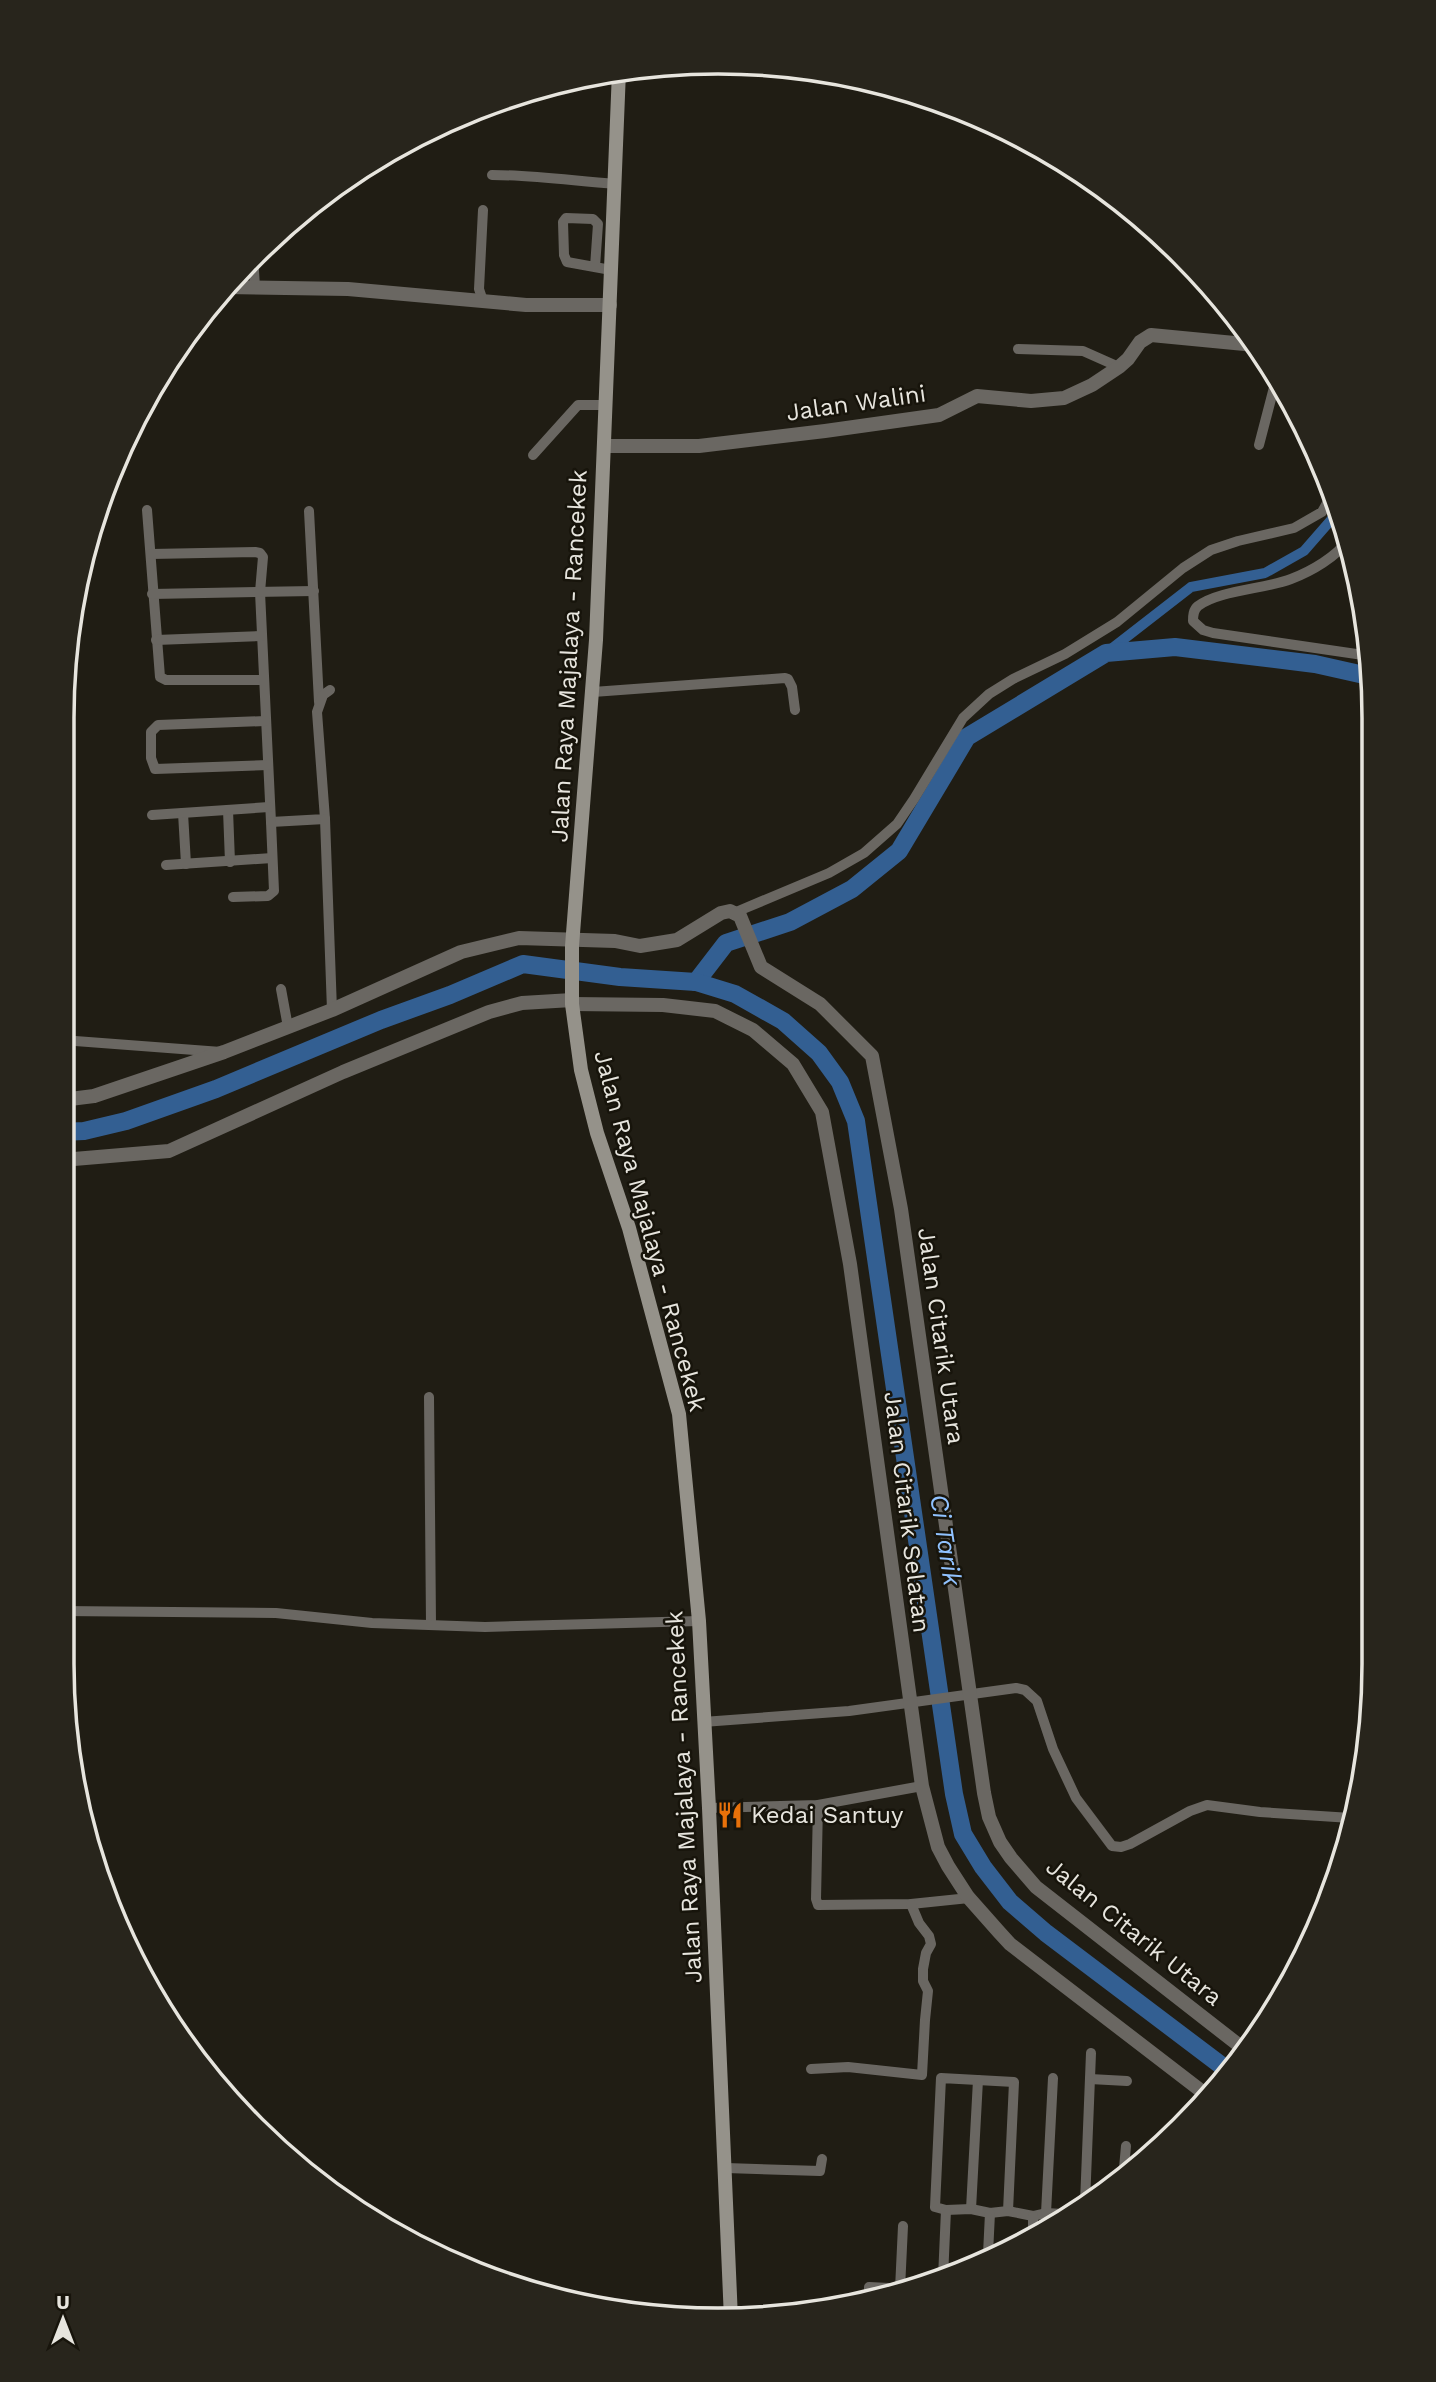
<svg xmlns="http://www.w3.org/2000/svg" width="1436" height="2382" font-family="'Work Sans',sans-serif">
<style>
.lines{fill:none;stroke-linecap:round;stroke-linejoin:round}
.canal{stroke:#335f92;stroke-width:10}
.river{stroke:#335f92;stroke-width:18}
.minor{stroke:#6a6762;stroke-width:10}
.tertiary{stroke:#6a6762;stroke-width:14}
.secondary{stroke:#95928a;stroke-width:14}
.labels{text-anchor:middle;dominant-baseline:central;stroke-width:5;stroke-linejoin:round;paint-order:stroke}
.street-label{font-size:24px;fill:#e7e5de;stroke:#17140b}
.poi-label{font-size:24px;fill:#e7e5de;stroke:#17140b;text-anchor:start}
.water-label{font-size:26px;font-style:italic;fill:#90c2ff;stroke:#17140b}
.rim{fill:none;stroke:#e7e5de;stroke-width:3.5}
</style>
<rect width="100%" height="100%" fill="#201d14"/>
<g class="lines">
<!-- canal -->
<polyline class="canal" points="1106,653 1191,587 1265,573 1304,551 1338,512"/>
<!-- river -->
<g class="river">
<polyline points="696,982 726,943 790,922 852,889 899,851 967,737 1106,653 1175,647 1315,664 1373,677"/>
<polyline points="62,1132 84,1131 126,1121 216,1089 381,1020 450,995 523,964 620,977 696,982 735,994 783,1021 819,1053 840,1082 856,1121 954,1794 963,1834 983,1867 1010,1902 1046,1933 1226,2069"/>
</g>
<!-- minor -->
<g class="minor">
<path d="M492,175C533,175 574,181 615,184"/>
<polyline points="253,254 255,287"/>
<polyline points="595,267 598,224 593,219 566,218 563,222 564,255 567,262 611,270"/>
<polyline points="483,301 479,289 483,210"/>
<polyline points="1018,349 1083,351 1119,367"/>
<polyline points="1259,445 1277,376"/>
<polyline points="533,455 578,405 606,405"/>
<polyline points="147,510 160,677 166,680 264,680"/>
<polyline points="309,511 319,702"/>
<path d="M1349,539C1336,557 1312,571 1291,579C1266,589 1219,590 1198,606C1193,610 1193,616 1193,621L1203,630L1213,633L1370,656"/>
<polyline points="151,554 255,552 260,553 263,557 260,592 271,822 325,819 317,712 323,695 330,690"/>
<polyline points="152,594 314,591"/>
<polyline points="156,640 262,636"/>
<polyline points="593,692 785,678 788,679 792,687 795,710"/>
<polyline points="265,721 158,725 151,732 151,758 155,769 268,765"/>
<polyline points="228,810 230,862"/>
<polyline points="183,813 186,864"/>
<polyline points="152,815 269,807"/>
<polyline points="325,819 332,1010"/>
<polyline points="166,865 272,858"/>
<polyline points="233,897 268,896 274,891 271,822"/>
<polyline points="736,912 829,873 864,853 897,824 914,799 963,718 989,694 1013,679 1065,654 1117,622 1183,568 1211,550 1238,541 1294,528 1322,512 1331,496"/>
<polyline points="281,989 288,1027"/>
<polyline points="62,1040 221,1052"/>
<polyline points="429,1397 431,1624"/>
<polyline points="61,1611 276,1613 372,1623 485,1627 699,1621"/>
<polyline points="703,1722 849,1711 1016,1688 1025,1690 1037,1701 1053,1749 1076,1798 1112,1846 1121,1847 1130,1844 1190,1811 1207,1805 1260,1812 1351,1818"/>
<polyline points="818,1805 816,1899 818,1905 911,1904 969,1898"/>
<polyline points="709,1808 818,1805 922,1786"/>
<polyline points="811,2069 848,2067 922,2075 925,2020 928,1991 923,1981 923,1969 926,1953 931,1944 929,1936 919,1923 911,1904"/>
<polyline points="1090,2079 1127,2081"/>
<polyline points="726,2168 820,2171 822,2159"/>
<polyline points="1123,2179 1126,2146"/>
<polyline points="1085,2203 1091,2053"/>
<polyline points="971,2209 978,2080"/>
<polyline points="1008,2211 1014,2082 941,2078 935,2207 946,2210 971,2209 990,2213 1008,2211 1033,2216 1046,2213 1063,2214"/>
<polyline points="1046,2213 1053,2078"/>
<polyline points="1033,2230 1033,2216"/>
<polyline points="988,2254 990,2213"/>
<polyline points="943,2278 946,2210"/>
<polyline points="900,2289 903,2226"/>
<polyline points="869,2296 869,2287 909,2289"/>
</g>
<!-- tertiary -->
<g class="tertiary">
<polyline points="226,287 348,289 526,305 610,305"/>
<polyline points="605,446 699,446 825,431 939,415 977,396 1031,401 1064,398 1092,385 1119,367 1128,359 1140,342 1151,335 1255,345"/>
<polyline points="572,1004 663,1005 715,1011 753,1030 793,1064 822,1112 850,1264 922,1786 938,1847 948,1866 968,1897 999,1932 1010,1944 1204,2093"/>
<polyline points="62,1100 94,1096 224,1052 332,1010 461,952 519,938 615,941 640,946 677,940 721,913 730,911 740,916 761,967 820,1004 872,1056 901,1209 984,1793 989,1817 1000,1842 1011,1858 1036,1887 1245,2050"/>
<polyline points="62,1160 169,1151 343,1072 489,1012 522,1003 572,1000"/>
</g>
<!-- secondary -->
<polyline class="secondary" points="619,71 596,640 572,946 572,1004 581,1070 597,1133 629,1228 679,1414 699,1621 709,1808 731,2319"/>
</g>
<!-- icons -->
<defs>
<g id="restaurant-bare" transform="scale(2.1)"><path d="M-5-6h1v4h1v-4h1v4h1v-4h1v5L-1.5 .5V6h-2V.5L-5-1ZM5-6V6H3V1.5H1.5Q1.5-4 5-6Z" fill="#e8710a" stroke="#17140b" stroke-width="2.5" paint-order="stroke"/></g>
</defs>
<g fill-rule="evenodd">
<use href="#restaurant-bare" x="730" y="1815"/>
</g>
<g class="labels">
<!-- street labels -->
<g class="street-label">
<text transform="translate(856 403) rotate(-8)">Jalan Walini</text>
<text transform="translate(569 656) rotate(-87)">Jalan Raya Majalaya - Rancekek</text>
<text transform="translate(650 1231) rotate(75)">Jalan Raya Majalaya - Rancekek</text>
<text transform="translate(941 1336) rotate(82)">Jalan Citarik Utara</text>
<text transform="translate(907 1512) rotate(83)">Jalan Citarik Selatan</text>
<text transform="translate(684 1797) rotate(-93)">Jalan Raya Majalaya - Rancekek</text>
<text transform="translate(1134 1932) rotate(39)">Jalan Citarik Utara</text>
</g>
<!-- poi labels -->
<g class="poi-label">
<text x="751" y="1815">Kedai Santuy</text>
</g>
<!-- water labels -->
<g class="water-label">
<text transform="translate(946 1540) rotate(81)">Ci Tarik</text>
</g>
</g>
<!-- crop -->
<path d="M0 0H1436V2382H0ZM718 74H718A644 644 0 0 1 1362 718V1664A644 644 0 0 1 718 2308H718A644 644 0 0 1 74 1664V718A644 644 0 0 1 718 74Z" fill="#28251c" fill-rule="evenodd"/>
<path class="rim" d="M718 74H718A644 644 0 0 1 1362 718V1664A644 644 0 0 1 718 2308H718A644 644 0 0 1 74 1664V718A644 644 0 0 1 718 74Z"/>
<!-- north arrow -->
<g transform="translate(63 2319)" stroke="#17140b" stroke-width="5" paint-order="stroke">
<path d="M0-5L12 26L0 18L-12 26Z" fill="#e7e5de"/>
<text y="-10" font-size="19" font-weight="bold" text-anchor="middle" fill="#e7e5de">U</text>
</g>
</svg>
